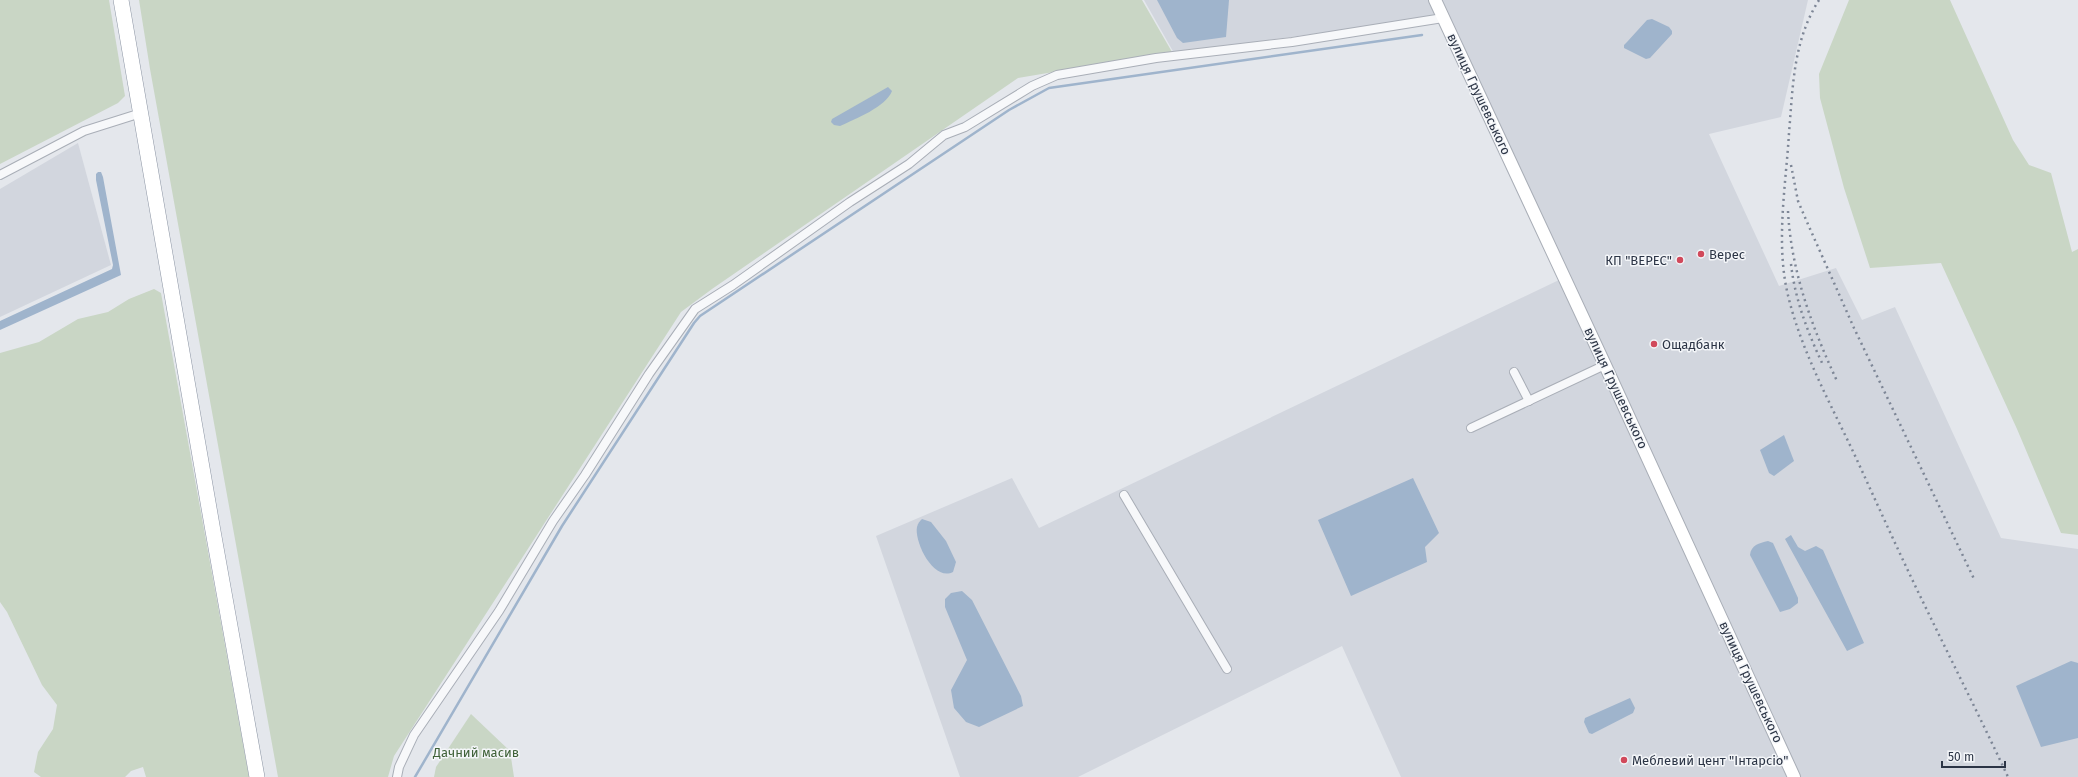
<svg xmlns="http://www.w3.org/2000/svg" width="2078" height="777" font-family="'Fira Sans',sans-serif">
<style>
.built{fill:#d2d6de}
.green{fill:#c9d6c5}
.water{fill:#9fb4cc}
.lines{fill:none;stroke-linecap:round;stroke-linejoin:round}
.stream{stroke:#9fb4cc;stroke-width:2.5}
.street-casing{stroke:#a9aeb7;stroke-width:10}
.secondary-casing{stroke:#a9aeb7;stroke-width:14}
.highway-casing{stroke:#8b94a3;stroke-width:16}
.street{stroke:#f7f8fa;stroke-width:8}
.secondary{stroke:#fff;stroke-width:12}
.highway{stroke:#fff;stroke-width:15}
.rail{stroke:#7d8696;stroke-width:2.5;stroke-dasharray:2 4;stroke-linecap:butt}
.poi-dot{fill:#d1495b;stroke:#f4f6f9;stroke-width:1.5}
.labels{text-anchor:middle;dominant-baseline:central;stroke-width:3;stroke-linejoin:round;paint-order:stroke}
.street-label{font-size:13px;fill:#2b3445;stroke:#f4f6f9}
.poi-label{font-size:13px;fill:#2b3445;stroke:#f4f6f9;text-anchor:start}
.park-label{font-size:13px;fill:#3f6138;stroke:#f4f6f9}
</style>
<rect width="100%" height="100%" fill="#e4e7ec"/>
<!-- built -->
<g class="built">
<polygon points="1144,0 1808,0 1781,117 1709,134 1779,286 1836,268 1862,320 1895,307 2001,538 2078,549 2078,777 1401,777 1342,646 1078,777 960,777 876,536 1012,478 1039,528 1559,280 1437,17 1174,53"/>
<polygon points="78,143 111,265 0,317 0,189"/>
</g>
<!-- green -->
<g class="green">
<polygon points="0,0 109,0 125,96 118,103 0,164"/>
<polygon points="139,0 1142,0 1172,52 1018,78 712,289 681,312 394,756 388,777 278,777 150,69"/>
<polygon points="1849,0 1950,0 2013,140 2029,165 2051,173 2072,252 2078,249 2078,535 2061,533 2017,429 1941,263 1870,268 1844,188 1820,98 1819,74"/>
<polygon points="154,289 161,293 249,777 146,777 143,767 131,771 125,777 41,777 34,772 38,752 53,729 57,705 42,685 7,612 0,602 0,353 39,342 78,319 108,312 129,299"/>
<polygon points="471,714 510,751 514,777 434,777 436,767"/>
</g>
<!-- water -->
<g class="water">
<polygon points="1157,0 1229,0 1226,37 1183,43 1177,38"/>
<polygon points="1652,19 1669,27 1672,31 1672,34 1650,58 1646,59 1624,48 1624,45 1627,42 1647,20"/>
<path d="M888,87L892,91C886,107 855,119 840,126L834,125L831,122L832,119Z"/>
<polygon points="98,172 101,172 103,177 121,275 0,330 0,321 112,269 113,265 96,180 96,174"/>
<polygon points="1784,435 1794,461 1774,476 1769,473 1760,450"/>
<polygon points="1413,478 1439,533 1425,547 1427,562 1351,596 1318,520"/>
<path d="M922,519L931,522L946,541L956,562L953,572C933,582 914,541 917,527C918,523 920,521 922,519Z"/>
<polygon points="1791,535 1798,547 1805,551 1816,546 1823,550 1864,643 1847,651 1785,539"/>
<path d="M1768,541L1773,543L1798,598V603L1790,609L1780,612L1750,555C1751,545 1759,543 1768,541Z"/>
<polygon points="962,591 972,600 1021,696 1023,706 979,727 966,722 954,708 951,690 967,660 945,607 945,599 951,593"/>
<polygon points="2071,661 2078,663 2078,738 2041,747 2016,686"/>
<polygon points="1630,698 1635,708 1633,713 1592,734 1589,733 1584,722 1585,718"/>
</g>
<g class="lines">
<!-- stream -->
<polyline class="stream" points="415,777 562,526 694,323 700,316 1009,110 1049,88 1422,35"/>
<!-- street casing -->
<g class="street-casing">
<g id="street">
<polyline points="0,175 84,131 141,113"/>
<polyline points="1514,372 1529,401"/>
<polyline points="1471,428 1605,365"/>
<polyline points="1124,495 1227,669"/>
<polyline points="397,777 399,767 414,735 499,611 553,521 585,475 649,374 695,309 733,285 850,202 909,164 944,135 965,127 1032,86 1057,75 1156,58 1292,42 1443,18"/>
</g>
</g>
<!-- secondary casing -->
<g class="secondary-casing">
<polyline id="secondary" points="1435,0 1605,365 1794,777"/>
</g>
<!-- highway casing -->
<g class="highway-casing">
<polyline id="highway" points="121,0 213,531 257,777"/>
</g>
<!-- street -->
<use href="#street" class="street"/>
<!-- secondary -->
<use href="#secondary" class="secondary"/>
<!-- highway -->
<use href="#highway" class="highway"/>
<!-- rail -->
<g class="rail">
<path d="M1819,0C1793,41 1793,86 1789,133C1786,184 1776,240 1787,291C1800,350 1832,406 1857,460C1879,508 1901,557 1924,604C1952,662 1981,719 2008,777"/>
<polyline points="1791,165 1798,201 1807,222 1854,328 1975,581"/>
<path d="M1788,211C1791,271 1812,327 1837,381"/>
<path d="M1791,264C1795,300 1808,333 1823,365"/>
</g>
</g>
<!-- markers -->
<g class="poi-dot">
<circle cx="1701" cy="254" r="4"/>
<circle cx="1680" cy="260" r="4"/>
<circle cx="1654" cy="344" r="4"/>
<circle cx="1624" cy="760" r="4"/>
</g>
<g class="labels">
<!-- street labels -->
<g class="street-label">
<text transform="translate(1479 94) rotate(65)">вулиця Грушевського</text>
<text transform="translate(1616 388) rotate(65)">вулиця Грушевського</text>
<text transform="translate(1751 682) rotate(65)">вулиця Грушевського</text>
</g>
<!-- poi labels -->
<g class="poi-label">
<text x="1709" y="254">Верес</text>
<text x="1672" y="260" text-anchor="end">КП "ВЕРЕС"</text>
<text x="1662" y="344">Ощадбанк</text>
<text x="1632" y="760">Меблевий цент "Інтарсіо"</text>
</g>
<!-- park labels -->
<g class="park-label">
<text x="476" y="752">Дачний масив</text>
</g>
</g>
<!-- scale -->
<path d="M1942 761v6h63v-6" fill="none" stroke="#2b3445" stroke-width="2"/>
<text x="1948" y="761" font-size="12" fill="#2b3445" stroke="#f4f6f9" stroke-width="3" paint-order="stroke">50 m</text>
</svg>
